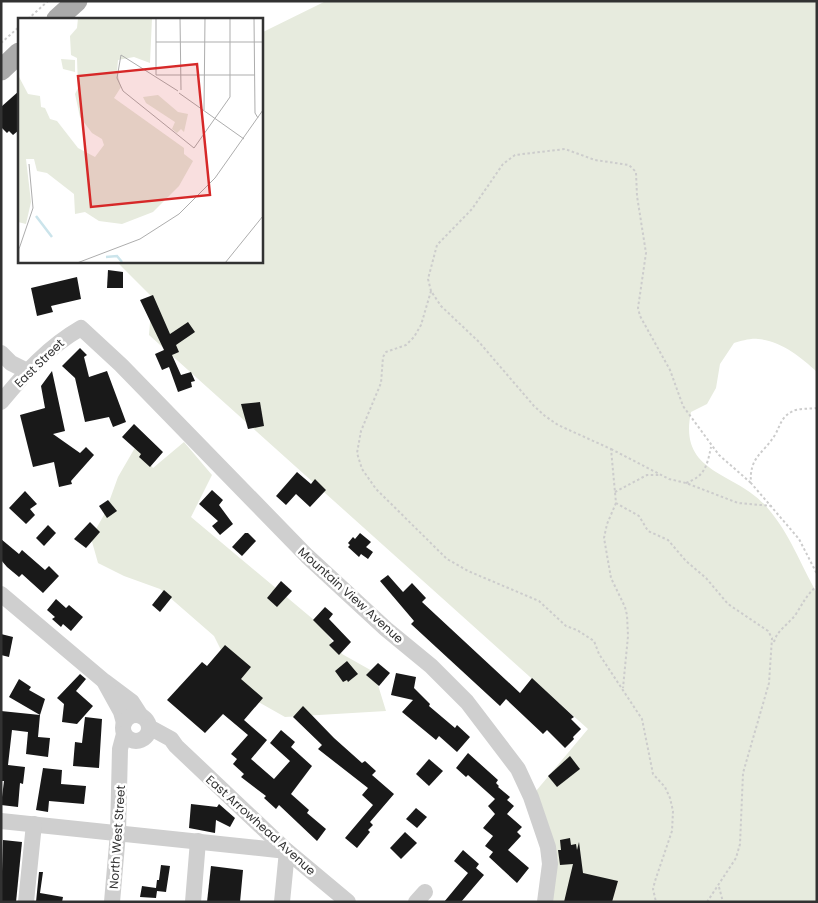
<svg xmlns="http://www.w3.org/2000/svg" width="818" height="903" font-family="Poppins,sans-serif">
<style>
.green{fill:#e7ebde}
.building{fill:#191919}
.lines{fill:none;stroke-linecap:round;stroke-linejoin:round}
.path{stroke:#ccc;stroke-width:2;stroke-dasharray:2.5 2.5;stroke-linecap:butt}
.minor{stroke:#cfcfcf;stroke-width:16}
.major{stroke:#aaa;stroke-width:21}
.labels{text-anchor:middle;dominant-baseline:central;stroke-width:5;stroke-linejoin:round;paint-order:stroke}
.street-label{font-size:12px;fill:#323232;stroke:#fff}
.inset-river{fill:none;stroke:#cbe4eb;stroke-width:2.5}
.inset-road{fill:none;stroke:#adadad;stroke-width:1}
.view{fill:#d62828;fill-opacity:0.15;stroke:#d62828;stroke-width:2.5}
.inset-edge{fill:none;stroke:#323232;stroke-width:2.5}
</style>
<rect width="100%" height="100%" fill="#fff"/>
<!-- green -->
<g class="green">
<path d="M326,1H817V372C801,357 781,341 758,339C751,338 741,341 734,343L720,364L716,388L707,404L691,412C678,473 733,471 764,504C789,531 799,562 817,593V902H550L531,797L588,729L149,335L152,297L116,261H261V33Z"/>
<polygon points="184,442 212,475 191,517 320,625 342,654 374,672 386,711 285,717 253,699 231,670 214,636 160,589 124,576 98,563 91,538 105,513 118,477 136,446 153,468"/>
</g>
<!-- building -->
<g class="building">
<polygon points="19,91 19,130 13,135 9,131 7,133 1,127 1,107"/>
<polygon points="108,270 123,272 123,288 107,288"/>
<polygon points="77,277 81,299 51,306 53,312 37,316 31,288"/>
<polygon points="153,295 170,334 188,322 195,332 176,345 179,352 172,355 181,375 191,372 195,381 191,382 192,387 178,392 169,367 162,370 155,354 164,350 140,300"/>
<polygon points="80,348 87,355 84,357 89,377 107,371 126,422 113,427 109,417 85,422 75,378 62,366"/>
<polygon points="52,371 65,431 53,434 80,453 86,447 94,455 71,481 72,484 59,487 54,462 33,467 20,415 45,408 41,386"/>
<polygon points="260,402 264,426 248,429 241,404"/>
<polygon points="134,424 163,452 150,467 139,457 141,454 122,437"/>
<polygon points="297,472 311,484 315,479 326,490 310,507 296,494 286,505 276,496"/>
<polygon points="212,490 223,500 219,505 233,524 220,535 212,526 218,521 199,504"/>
<polygon points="25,491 37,504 30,509 35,515 26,524 9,508"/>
<polygon points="108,500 117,511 107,518 99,506"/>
<polygon points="90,522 100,532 86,548 74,539"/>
<polygon points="48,525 56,533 44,546 36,538"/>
<polygon points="245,533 248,533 256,541 242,556 232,547"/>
<polygon points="360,533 371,542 366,547 373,552 368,559 361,554 359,557 348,547 350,545 348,543 353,537 355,539"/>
<polygon points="1,539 19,554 22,550 45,570 49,566 59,576 43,593 22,574 19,577 7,567 1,560"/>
<polygon points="388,575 403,592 412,583 426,598 422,602 520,693 532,678 574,717 571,719 581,729 573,737 574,739 565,748 547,730 543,734 506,699 500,706 411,624 414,621 380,581"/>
<polygon points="281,581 292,591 277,607 267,598"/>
<polygon points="164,590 172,597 160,612 152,605"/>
<polygon points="56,599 66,608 69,605 83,617 71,631 63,624 61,627 52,619 55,617 47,610"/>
<polygon points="325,607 333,614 329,619 351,642 339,655 329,645 334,641 313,620"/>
<polygon points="1,634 13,637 9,657 1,655"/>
<polygon points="225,645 251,667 241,679 263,698 244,720 267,740 251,759 274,779 290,761 270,743 281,730 295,742 291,747 312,766 291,794 309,810 307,813 326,829 317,841 279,805 276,809 264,798 266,796 241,777 244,774 233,764 237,759 231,754 248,735 223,714 205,733 167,700 202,662 207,666"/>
<polygon points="347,661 358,674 348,682 347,680 343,682 335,671"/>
<polygon points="378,663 390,673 379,686 366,675"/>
<polygon points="396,673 416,677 414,688 430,704 429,706 455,728 457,725 470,737 457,752 439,736 436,740 402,712 413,700 391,695"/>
<polygon points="80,674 86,679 76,691 93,706 77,724 62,722 64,704 57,698"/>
<polygon points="19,679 31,687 29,690 45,699 40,715 9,697"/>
<polygon points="303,706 334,738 362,763 365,761 376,771 372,775 394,794 370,822 373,825 368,830 370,832 357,848 345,838 373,805 362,795 368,788 318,749 322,745 293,717"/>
<polygon points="1,711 40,715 38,737 50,738 48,757 26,754 28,732 12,730 8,765 25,767 23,784 20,783 18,807 1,805 4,781 1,781"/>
<polygon points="85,717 102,719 99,768 73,766 75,742 82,743"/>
<polygon points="468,753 498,780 496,783 499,786 498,787 510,797 507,800 514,806 507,814 522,827 517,832 521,836 508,850 529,868 517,883 489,857 493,852 485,846 493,836 483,828 495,814 488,806 495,799 468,775 466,777 456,768"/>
<polygon points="570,756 580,769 557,787 548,776"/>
<polygon points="429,759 443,771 429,786 416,774"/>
<polygon points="43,768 62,770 61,784 86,786 84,804 49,801 48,812 36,810"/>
<polygon points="191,804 217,807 219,804 235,818 230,827 216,820 215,833 189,828"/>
<polygon points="416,808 427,817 417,828 406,819"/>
<polygon points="405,832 417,843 401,859 390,848"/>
<polygon points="570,838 571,845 576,844 577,850 579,842 583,873 618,881 612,902 564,902 573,864 560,865 558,850 561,850 560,840"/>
<polygon points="3,840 22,842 16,902 1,902"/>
<polygon points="463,850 479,864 476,868 484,875 461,902 444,902 468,873 454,861"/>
<polygon points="161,865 170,866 166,892 157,891 156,898 140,897 142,886 156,888 157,880 159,880"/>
<polygon points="211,866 243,870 240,902 207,902"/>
<polygon points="39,872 43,872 40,893 63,897 62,902 36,902"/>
</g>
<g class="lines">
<!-- path -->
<g class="path">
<polyline points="28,19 48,1"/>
<polyline points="1,43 19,27"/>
<polyline points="431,291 421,325 414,337 406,345 386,352 383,357 381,383 361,431 357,453 362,469 376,489 447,559 468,571 539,601 566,626 577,630 594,641 599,654 642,719 653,774 665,787 670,798 673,811 672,831 655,881 653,889 656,902"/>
<path d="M817,408C810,409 799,408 793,411C781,417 781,424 775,435C763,454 749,457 751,483L799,539L817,574"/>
<polyline points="611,449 669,479 686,483 738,503 772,506"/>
<path d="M686,483C705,476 707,466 711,447"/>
<polyline points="615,492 647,475 659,475"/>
<polyline points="616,503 607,524 604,538 611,578 625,607 627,615 628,636 623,688"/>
<path d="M774,642C777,630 789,624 796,614C803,603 807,594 817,586"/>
<polyline points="719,887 723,902"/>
<polyline points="707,902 736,858 740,844 743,773 769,683 772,638 768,631 728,604 706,578 686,561 668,540 648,531 639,516 616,503 611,449 558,425 545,416 534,406 479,342 441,306 431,291 428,279 437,245 472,209 503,164 515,155 565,149 595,160 629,165 636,172 637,196 646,253 638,308 640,316 670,370 683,406 719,455 751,483"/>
</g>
<!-- minor -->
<g class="minor">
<polyline points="1,353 11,363 27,371"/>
<path d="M1,402C25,373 48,347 81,328L121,365L307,556L386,629L431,666L467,702L518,769L531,797L548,847L550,864L545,902"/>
<polyline points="1,594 104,681 132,702 141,716"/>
<polyline points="105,683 121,712 124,723"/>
<circle cx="136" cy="728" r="13"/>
<polyline points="149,727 171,739 176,746 287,851 348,902"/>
<polyline points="1,821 287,851"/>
<polyline points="26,902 34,824"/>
<polyline points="112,902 118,833 120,749 124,734"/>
<polyline points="193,902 198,841"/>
<polyline points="282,902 287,851"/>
<polyline points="416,902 425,892"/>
</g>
<!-- major -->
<g class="major">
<polyline points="57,19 77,1"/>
<polyline points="1,70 19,53"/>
</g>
</g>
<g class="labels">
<!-- street labels -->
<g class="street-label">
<text transform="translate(39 363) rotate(-44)">East Street</text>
<text transform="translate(351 595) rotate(42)">Mountain View Avenue</text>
<text transform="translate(261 825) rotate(42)">East Arrowhead Avenue</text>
<text transform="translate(117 837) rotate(-86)">North West Street</text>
</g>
</g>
<!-- overview -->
<g transform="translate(18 18)">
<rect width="245" height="245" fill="#fff"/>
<path d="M60,0H134L132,45L116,39L100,42L99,54L103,69L96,80L166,130V136L175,143L161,168L135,194L104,206L81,203L67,194L57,196L56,176L29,155L19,153L16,141H8L13,184L8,206L0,204V57L10,76L22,78L23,89L27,90L32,101L39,103L60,130L77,139L86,127L84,121L74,115L62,99L57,76L60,70L59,40L53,37L52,18L59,10ZM43,41L57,42V54L45,51ZM140,77L160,94L170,96L166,114L163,111L159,115L154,111L157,104L128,85L125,79Z" fill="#e7ebde"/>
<path class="inset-river" d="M18,198L34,219M88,239L99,238L104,244"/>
<path class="inset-road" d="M138,0V57M162,0L163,72M236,0L237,95L240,100M138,24H245M138,57H237M160,73L103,37L99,60L105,73L176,130L212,79V0M161,75L226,121M186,92L187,0M1,245V231L15,190L11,146M59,245L122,221L161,196L197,160L245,92M207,245L245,198"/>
<path class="view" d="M179,46L192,177L73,189L60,58Z"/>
<rect width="245" height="245" class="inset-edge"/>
</g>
<!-- border -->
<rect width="818" height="903" fill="none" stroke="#323232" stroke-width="5"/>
</svg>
